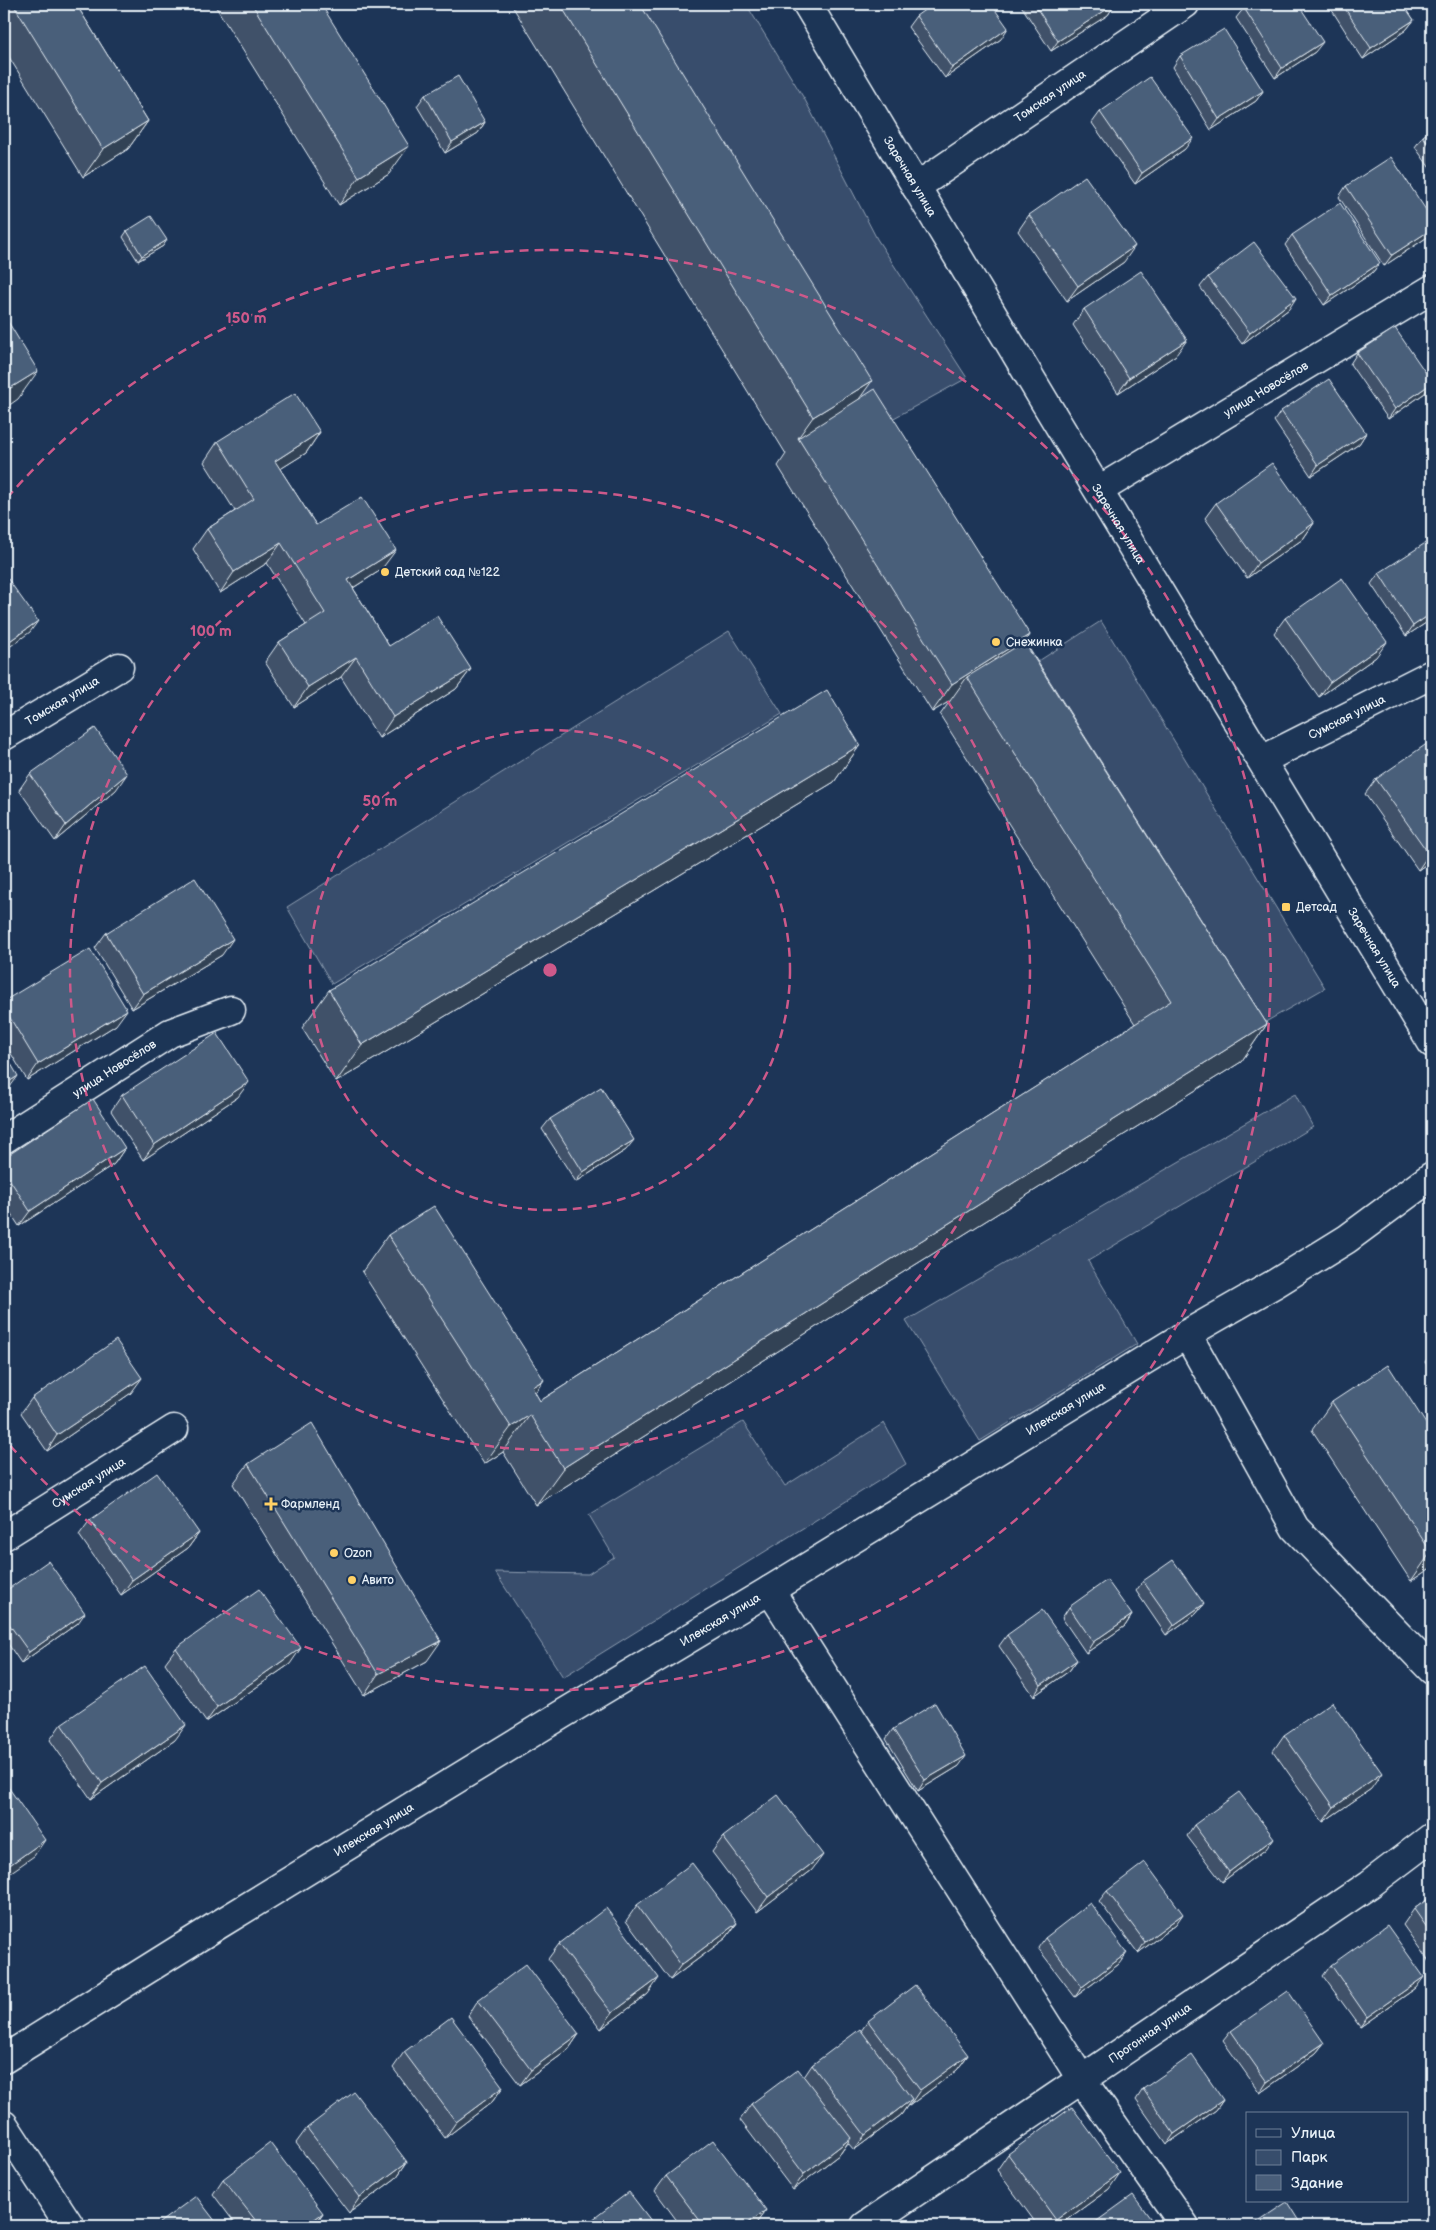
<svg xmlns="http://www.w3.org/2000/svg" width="1436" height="2230" font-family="'Balsamiq Sans',sans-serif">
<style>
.green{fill:#374d6c;stroke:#909fb2}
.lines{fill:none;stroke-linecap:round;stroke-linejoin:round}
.minor-casing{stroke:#e8f1f8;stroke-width:31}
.minor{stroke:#1d3557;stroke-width:28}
.wall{fill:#3f5169;stroke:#e8f1f8}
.shaded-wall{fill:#334255;stroke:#e8f1f8}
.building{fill:#495e7a;stroke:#e8f1f8}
.ring{fill:none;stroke:#cd598a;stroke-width:2.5;stroke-dasharray:9 6}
.poi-dot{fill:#ffd166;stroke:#1d3557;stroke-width:2}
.labels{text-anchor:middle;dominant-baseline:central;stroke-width:5;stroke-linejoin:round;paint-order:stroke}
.street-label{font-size:12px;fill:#e8f1f8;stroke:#1d3557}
.poi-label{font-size:12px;fill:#e8f1f8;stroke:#1d3557;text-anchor:start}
.centre{fill:#cd598a;stroke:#1d3557;stroke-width:2.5}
.ring-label{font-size:15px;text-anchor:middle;font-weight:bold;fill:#cd598a;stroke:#1d3557;stroke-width:5;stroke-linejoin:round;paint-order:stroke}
</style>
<rect width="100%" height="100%" fill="#1d3557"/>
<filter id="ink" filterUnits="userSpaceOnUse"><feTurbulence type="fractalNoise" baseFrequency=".02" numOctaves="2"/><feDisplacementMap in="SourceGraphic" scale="10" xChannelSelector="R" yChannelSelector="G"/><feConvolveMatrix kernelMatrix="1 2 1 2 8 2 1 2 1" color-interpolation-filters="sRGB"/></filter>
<g filter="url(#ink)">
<!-- green -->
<g class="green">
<polygon points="624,4 746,4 805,100 877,239 967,378 881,425"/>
<polygon points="1101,621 1325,988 1248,1032 1023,671"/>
<polygon points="729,631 782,714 332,984 287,907"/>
<polygon points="1295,1094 1313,1127 1088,1261 1137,1344 980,1441 906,1321"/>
<polygon points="743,1422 785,1486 884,1423 906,1464 563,1677 495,1572 588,1574 614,1557 589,1515"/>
</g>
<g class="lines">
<!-- minor casing -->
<g class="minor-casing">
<g id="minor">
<path id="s1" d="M807,4L1046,404L1432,1043"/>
<path id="s2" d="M916,187L1185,4"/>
<path id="s3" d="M1099,490L1432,289"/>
<path id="s4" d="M4,736L119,667"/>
<path id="s5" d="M1262,760L1432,674"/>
<path id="s6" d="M4,1139L170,1033L231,1010"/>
<polyline points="1187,1334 1295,1528 1432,1670"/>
<path id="s7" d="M4,1536L174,1429"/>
<polyline points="770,1590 1082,2080 1185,2226"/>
<path id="s8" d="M4,2059L218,1925L561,1715L770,1590L1187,1334L1276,1283L1347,1239L1432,1176"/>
<polyline points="4,2125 70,2226"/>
<path id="s9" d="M865,2226L1370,1884L1432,1837"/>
</g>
</g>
<!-- minor -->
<use href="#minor" class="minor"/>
</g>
<!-- wall -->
<g class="wall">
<polygon points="4,4 76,4 148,121 128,149 83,177 4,49"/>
<polygon points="214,4 321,4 389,174 339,205"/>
<polygon points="511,4 640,4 859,399 1030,635 1025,642 1267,1024 1241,1062 849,1306 536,1505 503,1452 484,1464 362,1272 388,1235 535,1393 540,1401 1135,1024 940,715 950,701 932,712 778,466 786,454"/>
<polygon points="1020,4 1115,4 1108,15 1051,51"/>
<polygon points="1328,4 1403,4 1414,20 1406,30 1363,59"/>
<polygon points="1244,8 1315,52 1275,78 1236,18"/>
<polygon points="916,16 1001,39 945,78 908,27"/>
<polygon points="1180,56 1263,91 1256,101 1211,130 1173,67"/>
<polygon points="425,95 485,122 478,133 445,153 417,106"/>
<polygon points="1100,112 1185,149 1135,184 1092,123"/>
<polygon points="1432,130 1432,171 1415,147 1423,136"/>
<polygon points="1346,186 1432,219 1432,232 1429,236 1384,266 1339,197"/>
<polygon points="1029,215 1124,262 1067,301 1018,231"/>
<polygon points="127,231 163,246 138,261 123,237"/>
<polygon points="1292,235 1380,263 1372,273 1324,305 1285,245"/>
<polygon points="1208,277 1289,309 1242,344 1200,287"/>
<polygon points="1432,307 1432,331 1424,319"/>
<polygon points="1084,309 1176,355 1118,393 1073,325"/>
<polygon points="1357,353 1425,393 1388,419 1350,364"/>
<polygon points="1281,411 1366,433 1359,444 1311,476 1274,421"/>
<polygon points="320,432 306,453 280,469 316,525 381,570 353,588 389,646 471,669 456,689 379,738 341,677 294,707 265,662 279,642 306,625 267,563 220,593 193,549 207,529 235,511 204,462 218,441"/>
<polygon points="1216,503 1314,523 1303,539 1247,578 1205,518"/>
<polygon points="1379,573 1432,619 1406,636 1371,584"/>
<polygon points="1285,618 1376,657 1319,697 1274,633"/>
<polygon points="860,745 834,782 336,1082 302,1028 329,990"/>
<polygon points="1432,749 1432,860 1418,870 1365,794 1376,779"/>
<polygon points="30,774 116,790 55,841 19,790"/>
<polygon points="106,933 222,955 132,1009 95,948"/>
<polygon points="4,1001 116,1025 27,1080 4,1042"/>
<polygon points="122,1095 238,1097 143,1160 111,1111"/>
<polygon points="550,1119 626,1150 576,1182 542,1129"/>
<polygon points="125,1148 114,1164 19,1226 4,1203 4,1158"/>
<polygon points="1432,1352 1432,1373 1425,1362"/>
<polygon points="131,1393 47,1451 21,1413 32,1398"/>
<polygon points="1332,1402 1432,1433 1432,1567 1411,1581 1312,1430"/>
<polygon points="248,1464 427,1661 364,1695 233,1484"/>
<polygon points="90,1520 199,1533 188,1548 121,1595 79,1535"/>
<polygon points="1143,1581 1204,1604 1196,1614 1166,1635 1136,1591"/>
<polygon points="4,1592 78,1623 21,1663 4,1638"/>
<polygon points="1069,1607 1132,1615 1125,1626 1086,1653 1062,1618"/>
<polygon points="1007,1635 1077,1660 1069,1671 1034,1696 999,1646"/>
<polygon points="176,1648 290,1664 206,1722 165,1663"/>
<polygon points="61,1724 175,1740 91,1799 50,1740"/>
<polygon points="893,1729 959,1766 918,1791 886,1739"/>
<polygon points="1284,1735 1371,1789 1323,1822 1273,1751"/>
<polygon points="1194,1825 1266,1849 1222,1882 1187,1836"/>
<polygon points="723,1837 812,1870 757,1912 712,1852"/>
<polygon points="1107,1891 1176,1924 1138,1953 1099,1901"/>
<polygon points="1432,1896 1432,1966 1403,1925 1414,1909"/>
<polygon points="637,1905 737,1923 726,1938 670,1980 626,1921"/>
<polygon points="1045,1938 1119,1964 1075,1997 1038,1948"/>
<polygon points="559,1944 648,1994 601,2029 548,1959"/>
<polygon points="1331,1965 1416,1988 1360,2027 1323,1976"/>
<polygon points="478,2000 579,2034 568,2050 520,2085 468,2016"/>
<polygon points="868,2021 968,2055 957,2070 909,2106 908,2105 901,2115 854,2150 848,2143 840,2154 793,2190 740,2120 751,2104 804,2077 812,2065 861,2031"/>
<polygon points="1231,2031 1324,2043 1316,2053 1260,2093 1223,2041"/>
<polygon points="404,2052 503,2087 492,2102 445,2138 393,2068"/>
<polygon points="1143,2089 1223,2100 1216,2110 1167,2144 1136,2100"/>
<polygon points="307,2128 407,2162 396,2178 349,2213 296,2143"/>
<polygon points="1008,2154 1109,2189 1058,2226 1038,2226 997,2170"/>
<polygon points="666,2176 766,2210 754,2226 681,2226 655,2191"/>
<polygon points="223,2179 323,2213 314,2226 237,2226 213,2194"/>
</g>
<!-- shaded-wall -->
<g class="shaded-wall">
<polygon points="1115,4 1108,15 1051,51 1058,41"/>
<polygon points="1414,20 1406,30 1363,59 1371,48"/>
<polygon points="1008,28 1001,39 945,78 952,68"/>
<polygon points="1323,42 1315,52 1275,78 1282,68"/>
<polygon points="1263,91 1256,101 1211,130 1219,119"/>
<polygon points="148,121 128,149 83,177 103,149"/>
<polygon points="485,122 478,133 445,153 452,142"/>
<polygon points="1193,138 1185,149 1135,184 1142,173"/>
<polygon points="409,146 389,174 339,205 359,177"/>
<polygon points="1432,229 1432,232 1429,236 1384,266 1392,255"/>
<polygon points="167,240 163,246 138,261 142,256"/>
<polygon points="1135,246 1124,262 1067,301 1078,286"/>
<polygon points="1380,263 1372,273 1324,305 1332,295"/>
<polygon points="1296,298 1289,309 1242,344 1250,333"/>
<polygon points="1187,340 1176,355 1118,393 1129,378"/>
<polygon points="38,371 18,399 4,409 4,392"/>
<polygon points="872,381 845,419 798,438 813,417"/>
<polygon points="1432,383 1425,393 1388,419 1395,409"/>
<polygon points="320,432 306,453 261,481 275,461"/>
<polygon points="1366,433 1359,444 1311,476 1318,465"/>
<polygon points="1314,523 1303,539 1247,578 1258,563"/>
<polygon points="281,543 267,563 220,593 234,572"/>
<polygon points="396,550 381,570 334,600 348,580"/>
<polygon points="1432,613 1432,619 1406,636 1413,626"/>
<polygon points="38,621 30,632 4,651 4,645"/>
<polygon points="1030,635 1010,663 967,677 950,701 932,712 952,684"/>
<polygon points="1387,642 1376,657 1319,697 1330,682"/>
<polygon points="356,657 341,677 294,707 308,687"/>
<polygon points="471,669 456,689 379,738 393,717"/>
<polygon points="860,745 834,782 336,1082 362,1045"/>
<polygon points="127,774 116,790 55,841 66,825"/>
<polygon points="1432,852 1432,860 1418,870 1429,854"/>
<polygon points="233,939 222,955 132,1009 143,994"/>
<polygon points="127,1010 116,1025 27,1080 38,1064"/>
<polygon points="1267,1024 1241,1062 849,1306 536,1505 563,1468 876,1269"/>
<polygon points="18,1076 7,1091 4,1094 4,1085"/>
<polygon points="249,1082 238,1097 143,1160 154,1145"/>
<polygon points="634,1140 626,1150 576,1182 583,1172"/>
<polygon points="125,1148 114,1164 19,1226 30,1211"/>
<polygon points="142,1378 131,1393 47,1451 57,1435"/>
<polygon points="544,1380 518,1417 532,1387"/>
<polygon points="530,1415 503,1452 484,1464 511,1427"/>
<polygon points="199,1533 188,1548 121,1595 132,1580"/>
<polygon points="1431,1552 1432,1552 1432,1567 1411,1581"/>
<polygon points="1204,1604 1196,1614 1166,1635 1174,1625"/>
<polygon points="85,1613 78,1623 21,1663 29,1652"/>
<polygon points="1132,1615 1125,1626 1086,1653 1093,1642"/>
<polygon points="441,1641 427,1661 364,1695 378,1674"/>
<polygon points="301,1648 290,1664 206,1722 217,1707"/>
<polygon points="1077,1660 1069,1671 1034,1696 1041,1685"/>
<polygon points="186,1725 175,1740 91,1799 102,1783"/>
<polygon points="966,1756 959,1766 918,1791 925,1780"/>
<polygon points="1382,1773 1371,1789 1323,1822 1334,1807"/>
<polygon points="1274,1838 1266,1849 1222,1882 1229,1872"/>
<polygon points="45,1840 34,1856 4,1877 4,1869"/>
<polygon points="823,1855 812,1870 757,1912 768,1897"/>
<polygon points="1183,1914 1176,1924 1138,1953 1145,1942"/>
<polygon points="737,1923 726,1938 670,1980 681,1965"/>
<polygon points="1127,1953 1119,1964 1075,1997 1082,1987"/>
<polygon points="1424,1977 1416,1988 1360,2027 1367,2017"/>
<polygon points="659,1978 648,1994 601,2029 612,2013"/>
<polygon points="579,2034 568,2050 520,2085 531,2070"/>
<polygon points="1324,2043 1316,2053 1260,2093 1267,2082"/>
<polygon points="968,2055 957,2070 909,2106 920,2090"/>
<polygon points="503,2087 492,2102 445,2138 456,2122"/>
<polygon points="912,2099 901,2115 854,2150 865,2135"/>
<polygon points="1223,2100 1216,2110 1167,2144 1174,2134"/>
<polygon points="851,2138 840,2154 793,2190 804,2174"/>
<polygon points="407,2162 396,2178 349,2213 360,2197"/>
<polygon points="1120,2173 1109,2189 1058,2226 1052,2226 1056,2220"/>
<polygon points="766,2210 755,2225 754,2226 744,2226"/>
<polygon points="323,2213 314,2226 305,2226"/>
</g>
<!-- building -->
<g class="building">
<polygon points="13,4 76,4 148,121 103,149"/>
<polygon points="252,4 321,4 409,146 359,177"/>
<polygon points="560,4 640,4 872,381 813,417"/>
<polygon points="933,4 991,4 1008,28 952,68 916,16"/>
<polygon points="1034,4 1115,4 1058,41"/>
<polygon points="1250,4 1298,4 1323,42 1282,68 1244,8"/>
<polygon points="1342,4 1403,4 1414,20 1371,48"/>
<polygon points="1224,29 1263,91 1219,119 1180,56"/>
<polygon points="458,76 485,122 452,142 425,95"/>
<polygon points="1150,77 1193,138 1142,173 1100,112"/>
<polygon points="1432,130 1432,150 1423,136"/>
<polygon points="1391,157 1432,219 1432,229 1392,255 1346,186"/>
<polygon points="1085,176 1135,246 1078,286 1029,215"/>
<polygon points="1340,203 1380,263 1332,295 1292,235"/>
<polygon points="151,216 167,240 142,256 127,231"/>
<polygon points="1254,242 1296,298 1250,333 1208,277"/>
<polygon points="1141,271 1187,340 1129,378 1084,309"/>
<polygon points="4,315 38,371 4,392"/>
<polygon points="1395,328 1432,382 1432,383 1395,409 1357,353"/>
<polygon points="1329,379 1366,433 1318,465 1281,411"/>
<polygon points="875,389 1030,635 952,684 798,438"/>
<polygon points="295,393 320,432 275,461 316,525 362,497 396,550 348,580 389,646 437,616 471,669 393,717 356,657 308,687 279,642 325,613 281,543 234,572 207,529 254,499 218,441"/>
<polygon points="1272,463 1314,523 1258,563 1216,503"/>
<polygon points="1427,542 1432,550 1432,613 1413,626 1379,573"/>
<polygon points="5,575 38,621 4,645 4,576"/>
<polygon points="1342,578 1387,642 1330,682 1285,618"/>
<polygon points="1024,642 1267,1024 876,1269 563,1468 530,1415 511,1427 388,1235 434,1206 544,1380 532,1387 540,1401 1171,1001 967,677"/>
<polygon points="827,690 860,745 362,1045 329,990"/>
<polygon points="95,728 127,774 66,825 30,774"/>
<polygon points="1428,743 1432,749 1432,852 1429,854 1376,779"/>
<polygon points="195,878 233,939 143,994 106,933"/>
<polygon points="90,949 127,1010 38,1064 4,1008 4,1001"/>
<polygon points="217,1033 249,1082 154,1145 122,1095"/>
<polygon points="4,1052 18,1076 4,1085"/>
<polygon points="601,1087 634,1140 583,1172 550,1119"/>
<polygon points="93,1099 125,1148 30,1211 4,1171 4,1158"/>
<polygon points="116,1340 142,1378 57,1435 32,1398"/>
<polygon points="1388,1365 1432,1433 1432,1552 1431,1552 1332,1402"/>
<polygon points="312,1423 441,1641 378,1674 248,1464"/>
<polygon points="157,1473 199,1533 132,1580 90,1520"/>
<polygon points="1173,1560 1204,1604 1174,1625 1143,1581"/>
<polygon points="48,1561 85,1613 29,1652 4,1617 4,1592"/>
<polygon points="1107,1580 1132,1615 1093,1642 1069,1607"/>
<polygon points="259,1589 301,1648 217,1707 176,1648"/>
<polygon points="1042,1610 1077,1660 1041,1685 1007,1635"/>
<polygon points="145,1666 186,1725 102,1783 61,1724"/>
<polygon points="1332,1702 1382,1773 1334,1807 1284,1735"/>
<polygon points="935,1703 966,1756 925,1780 893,1729"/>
<polygon points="4,1781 45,1840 4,1869"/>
<polygon points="1239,1792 1274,1838 1229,1872 1194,1825"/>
<polygon points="778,1795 823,1855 768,1897 723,1837"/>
<polygon points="1145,1862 1183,1914 1145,1942 1107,1891"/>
<polygon points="692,1863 737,1923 681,1965 637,1905"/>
<polygon points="1432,1896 1432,1935 1414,1909"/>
<polygon points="1090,1903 1127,1953 1082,1987 1045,1938"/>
<polygon points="606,1908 659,1978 612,2013 559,1944"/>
<polygon points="1387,1925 1424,1977 1367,2017 1331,1965"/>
<polygon points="526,1964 579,2034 531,2070 478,2000"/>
<polygon points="915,1985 968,2055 920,2090 868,2021"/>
<polygon points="1288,1991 1324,2043 1267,2082 1231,2031"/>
<polygon points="451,2017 503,2087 456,2122 404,2052"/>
<polygon points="860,2029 912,2099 865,2135 812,2065"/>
<polygon points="1192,2055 1223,2100 1174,2134 1143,2089"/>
<polygon points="798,2069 851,2138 804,2174 751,2104"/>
<polygon points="354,2092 407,2162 360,2197 307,2128"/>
<polygon points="1072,2107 1120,2173 1056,2220 1008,2154"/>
<polygon points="713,2140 766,2210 744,2226 704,2226 666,2176"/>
<polygon points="270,2143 323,2213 305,2226 260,2226 223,2179"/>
<polygon points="629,2192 655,2226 584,2226"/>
<polygon points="1133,2195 1156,2226 1090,2226"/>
<polygon points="196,2196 219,2226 155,2226"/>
<polygon points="1287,2202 1302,2226 1255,2226 1254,2224"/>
</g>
</g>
<!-- distance rings -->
<g class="ring">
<circle cx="550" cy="970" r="240"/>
<circle cx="550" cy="970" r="480"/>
<path d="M7 498A720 720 0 1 1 7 1442"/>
</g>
<!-- markers -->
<g class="poi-dot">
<circle cx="385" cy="572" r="5"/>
<circle cx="996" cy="642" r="5"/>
<rect x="1281" y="902" width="10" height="10" rx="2.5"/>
<path d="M268.5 1496.5h5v5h5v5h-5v5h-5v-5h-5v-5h5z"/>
<circle cx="334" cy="1553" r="5"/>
<circle cx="352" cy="1580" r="5"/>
</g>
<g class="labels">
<!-- street labels -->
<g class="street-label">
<text stroke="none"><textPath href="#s2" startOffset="162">Томская улица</textPath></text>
<text stroke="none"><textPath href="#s1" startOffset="201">Заречная улица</textPath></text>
<text stroke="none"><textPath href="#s3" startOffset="195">улица Новосёлов</textPath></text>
<text stroke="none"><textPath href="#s1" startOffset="606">Заречная улица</textPath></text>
<text stroke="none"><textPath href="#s4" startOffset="68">Томская улица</textPath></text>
<text stroke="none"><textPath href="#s5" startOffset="95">Сумская улица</textPath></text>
<text stroke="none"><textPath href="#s1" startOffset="1101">Заречная улица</textPath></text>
<text stroke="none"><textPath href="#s6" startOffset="131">улица Новосёлов</textPath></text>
<text stroke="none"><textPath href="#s8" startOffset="1245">Илекская улица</textPath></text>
<text stroke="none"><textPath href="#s7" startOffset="100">Сумская улица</textPath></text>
<text stroke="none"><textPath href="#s8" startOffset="840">Илекская улица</textPath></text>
<text stroke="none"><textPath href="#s8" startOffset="435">Илекская улица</textPath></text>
<text stroke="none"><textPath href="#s9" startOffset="344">Прогонная улица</textPath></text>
</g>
<!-- poi labels -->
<g class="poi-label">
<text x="395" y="572">Детский сад №122</text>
<text x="1006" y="642">Снежинка</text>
<text x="1296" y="907">Детсад</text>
<text x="281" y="1504">Фармленд</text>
<text x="344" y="1553">Ozon</text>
<text x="362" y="1580">Авито</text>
</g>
</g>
<circle cx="550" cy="970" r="8" class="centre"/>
<g class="ring-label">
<text x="246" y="323">150 m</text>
<text x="211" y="636">100 m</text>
<text x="380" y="806">50 m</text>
</g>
<!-- margin -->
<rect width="1436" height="2230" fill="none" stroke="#1d3557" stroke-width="20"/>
<rect x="10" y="10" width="1416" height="2210" fill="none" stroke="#e8f1f8" stroke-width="2" filter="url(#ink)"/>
<!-- legend -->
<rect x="1246" y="2112" width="162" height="90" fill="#1d3557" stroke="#6e8097"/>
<rect x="1256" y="2129" width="25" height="8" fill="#1d3557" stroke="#6e8097"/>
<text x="1291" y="2138" font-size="15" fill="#e8f1f8">Улица</text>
<rect x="1256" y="2150" width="25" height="15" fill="#374d6c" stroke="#6e8097"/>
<text x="1291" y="2162" font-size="15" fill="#e8f1f8">Парк</text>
<rect x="1256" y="2175" width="25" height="15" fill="#495e7a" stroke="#6e8097"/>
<text x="1291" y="2188" font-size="15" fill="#e8f1f8">Здание</text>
</svg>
